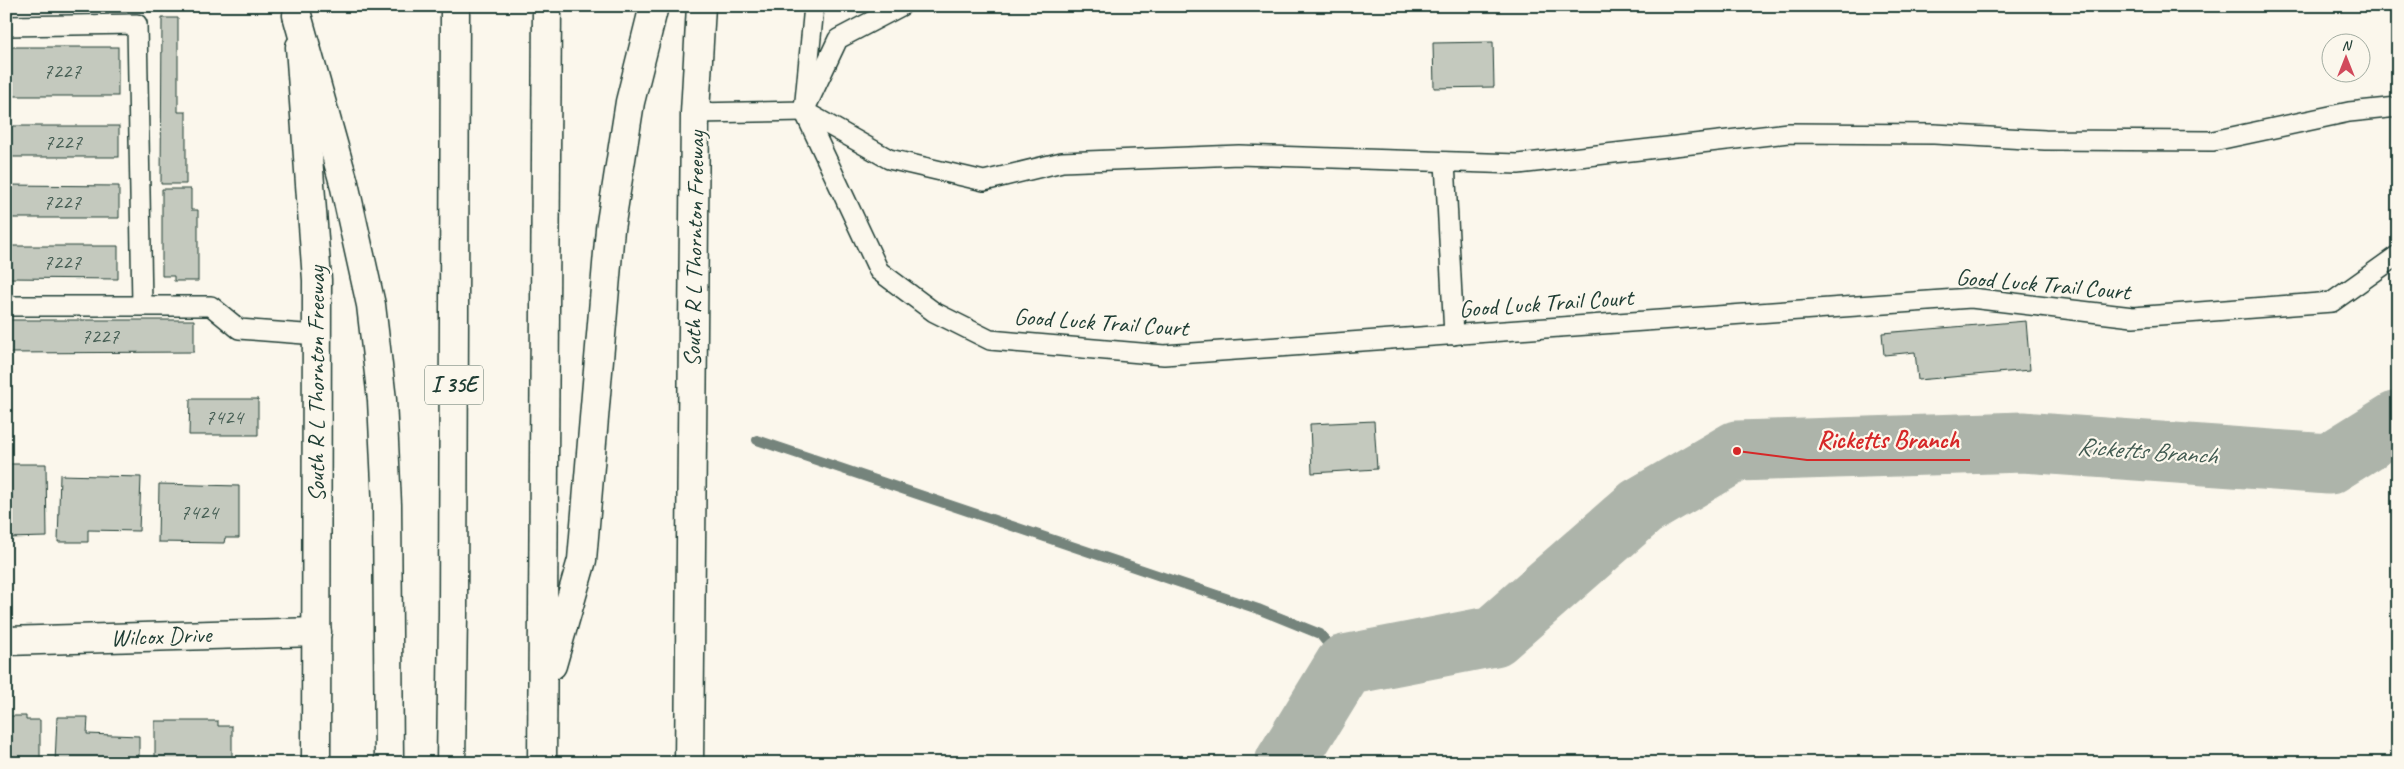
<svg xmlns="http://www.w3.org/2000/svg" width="2404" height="769" font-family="Caveat,sans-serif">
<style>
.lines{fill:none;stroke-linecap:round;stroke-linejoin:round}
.stream{stroke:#74847b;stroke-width:10}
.river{stroke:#adb4aa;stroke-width:61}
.building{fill:#c4c9be;stroke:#1f3d34}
.lane-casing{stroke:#1f3d34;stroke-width:22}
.street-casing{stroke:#1f3d34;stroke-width:31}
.secondary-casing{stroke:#1f3d34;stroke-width:31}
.highway-casing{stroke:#1f3d34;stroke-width:31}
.lane{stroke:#fbf7ec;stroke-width:19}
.street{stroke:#fbf7ec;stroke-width:28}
.secondary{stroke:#fbf7ec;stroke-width:28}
.highway{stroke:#fbf7ec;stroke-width:28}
.labels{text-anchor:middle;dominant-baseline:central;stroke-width:4.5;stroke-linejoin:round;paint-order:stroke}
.number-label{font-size:21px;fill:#486056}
.shield{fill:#fbf7ec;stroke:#61756b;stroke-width:1}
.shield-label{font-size:22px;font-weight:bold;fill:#1f3d34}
.street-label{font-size:24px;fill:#1f3d34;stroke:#fbf7ec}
.water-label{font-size:25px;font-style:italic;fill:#425b52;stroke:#fbf7ec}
.leader{fill:none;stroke:#d62828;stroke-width:2}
.callout-dot{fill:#d62828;stroke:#fbf7ec;stroke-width:2}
.callout-label{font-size:25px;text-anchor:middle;font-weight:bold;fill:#d62828;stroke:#fbf7ec;stroke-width:4.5;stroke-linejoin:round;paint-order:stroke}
</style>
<rect width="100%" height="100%" fill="#fbf7ec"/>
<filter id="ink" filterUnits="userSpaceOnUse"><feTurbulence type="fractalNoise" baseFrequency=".02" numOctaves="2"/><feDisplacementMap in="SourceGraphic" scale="10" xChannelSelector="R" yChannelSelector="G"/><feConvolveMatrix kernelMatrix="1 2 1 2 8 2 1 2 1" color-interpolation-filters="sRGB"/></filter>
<g filter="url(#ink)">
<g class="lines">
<!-- stream -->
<polyline class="stream" points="757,440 1258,609 1320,634 1345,665"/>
<!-- river -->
<polyline class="river" points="1285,763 1345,665 1494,636 1641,507 1737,451 2023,442 2329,464 2398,421"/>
</g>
<!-- building -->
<g class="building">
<polygon points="162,18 178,18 178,112 186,112 186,184 161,184"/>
<polygon points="1493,42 1494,87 1434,88 1433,43"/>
<rect x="6" y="47" width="112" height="49"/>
<rect x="6" y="126" width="113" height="31"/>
<polygon points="6,185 119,186 119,218 6,218"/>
<polygon points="162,189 191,189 191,210 198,210 198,281 174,281 174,276 162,276"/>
<polygon points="6,246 118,246 118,279 6,278"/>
<polygon points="6,320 194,320 194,352 6,353"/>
<polygon points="2026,321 2030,370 1918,380 1915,352 1884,355 1882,333"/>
<polygon points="190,399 258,399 258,435 189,435"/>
<polygon points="1374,421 1377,469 1312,473 1310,424"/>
<polygon points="6,464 46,464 47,537 6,538"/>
<polygon points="60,475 141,477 139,531 88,530 88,542 58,542"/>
<polygon points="159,484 239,486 239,538 225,538 224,543 158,542"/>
<polygon points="6,716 26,716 26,720 40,720 40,763 6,763"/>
<polygon points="57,717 88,717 87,734 139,736 139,763 55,763"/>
<polygon points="155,721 218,721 218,726 232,726 232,763 155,763"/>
</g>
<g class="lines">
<!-- lane casing -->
<g class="lane-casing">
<g id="lane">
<polyline points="814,6 804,111 879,271 934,312 990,340 1164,355 1971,298 2133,317 2332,302 2398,255"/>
<polyline points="6,26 137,24 142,305"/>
<polyline points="804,111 889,159 984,181 1062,162 1239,155 1518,164 1788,133 1934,134 2045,140 2213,141 2349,112 2398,107"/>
<polyline points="695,113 804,111 838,39 901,6"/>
<polyline points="1445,162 1454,335"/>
<polyline points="6,306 211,306 239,329 317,335"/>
</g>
</g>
<!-- street casing -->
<g class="street-casing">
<polyline id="street" points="6,641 317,632"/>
</g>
<!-- secondary casing -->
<g class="secondary-casing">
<g id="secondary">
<polyline points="300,47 317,280 316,763"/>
<polyline points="689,763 695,113 701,6"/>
</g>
</g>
<!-- highway casing -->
<g class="highway-casing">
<g id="highway">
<polyline points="297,15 344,183 371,305 382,400 387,505 389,763"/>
<polyline points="552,665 582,560 610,229 630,102 654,6"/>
<polyline points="451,763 453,614 455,6"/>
<polyline points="542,763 547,6"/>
</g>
</g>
<!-- lane -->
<use href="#lane" class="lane"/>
<!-- street -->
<use href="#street" class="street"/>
<!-- secondary -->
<use href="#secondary" class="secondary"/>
<!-- highway -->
<use href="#highway" class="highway"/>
</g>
</g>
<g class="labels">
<!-- number labels -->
<g class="number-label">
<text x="62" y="71">7227</text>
<text x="63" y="142">7227</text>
<text x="62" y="202">7227</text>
<text x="62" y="262">7227</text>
<text x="100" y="336">7227</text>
<text x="224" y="417">7424</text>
<text x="199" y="512">7424</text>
</g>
<!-- shield labels -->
<rect class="shield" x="425" y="365.5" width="58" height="39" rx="4"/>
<g class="shield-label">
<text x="454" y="385">I 35E</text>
</g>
<!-- street labels -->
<g class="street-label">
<text transform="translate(694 249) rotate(-89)">South R L Thornton Freeway</text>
<text transform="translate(2043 284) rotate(5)">Good Luck Trail Court</text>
<text transform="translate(1546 303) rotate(-4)">Good Luck Trail Court</text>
<text transform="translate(1101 322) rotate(4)">Good Luck Trail Court</text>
<text transform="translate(316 384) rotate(-90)">South R L Thornton Freeway</text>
<text transform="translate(161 636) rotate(-2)">Wilcox Drive</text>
</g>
<!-- water labels -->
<g class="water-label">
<text transform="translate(2147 451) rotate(4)">Ricketts Branch</text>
</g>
</g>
<!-- callouts -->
<path class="leader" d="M1737 451L1807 460H1970"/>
<circle class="callout-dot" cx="1737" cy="451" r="5"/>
<g class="callout-label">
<text x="1888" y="448">Ricketts Branch</text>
</g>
<!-- margin -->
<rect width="2404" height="769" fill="none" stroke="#fbf7ec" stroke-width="25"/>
<rect x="12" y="12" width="2379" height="744" fill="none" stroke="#1f3d34" stroke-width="2" filter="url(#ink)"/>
<!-- north arrow -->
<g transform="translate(2346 58)"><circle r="24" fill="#fbf7ec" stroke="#a3ada2"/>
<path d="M0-4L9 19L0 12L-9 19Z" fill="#d1495b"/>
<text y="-8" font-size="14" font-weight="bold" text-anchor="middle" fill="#1f3d34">N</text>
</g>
</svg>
